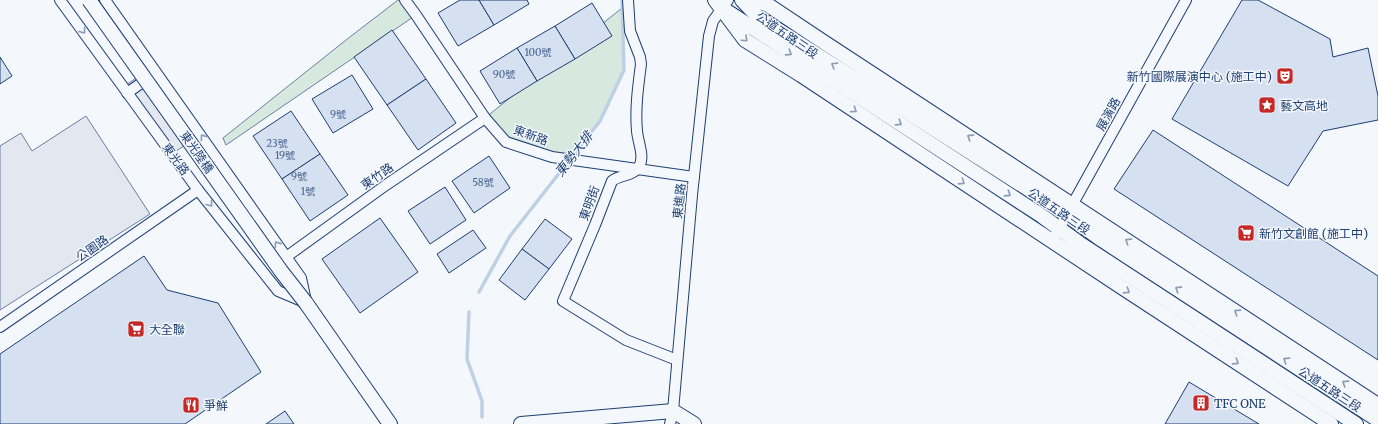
<svg xmlns="http://www.w3.org/2000/svg" width="1378" height="424" font-family="Merriweather,'Noto Sans TC',serif">
<style>
.green{fill:#d7e8df;stroke:#687fa3}
.parking{fill:#e3e8f0;stroke:#687fa3}
.lines{fill:none;stroke-linecap:round;stroke-linejoin:round}
.stream{stroke:#bed0e5;stroke-width:3.5}
.building{fill:#d5e0f0;stroke:#1d3f73}
.street-casing{stroke:#1d3f73;stroke-width:12}
.secondary-casing{stroke:#1d3f73;stroke-width:16}
.street{stroke:#f4f7fb;stroke-width:10}
.secondary{stroke:#f4f7fb;stroke-width:14}
.secondary-bridge-casing{stroke:#1d3f73;stroke-width:16;stroke-linecap:butt}
.secondary-bridge{stroke:#f4f7fb;stroke-width:14}
.oneway{stroke:#889bb7}
.labels{text-anchor:middle;dominant-baseline:central;stroke-width:3;stroke-linejoin:round;paint-order:stroke}
.number-label{font-size:10px;fill:#4b6792}
.street-label{font-size:12px;fill:#1d3f73;stroke:#f4f7fb}
.poi-label{font-size:12px;fill:#1d3f73;stroke:#f4f7fb;text-anchor:start}
.water-label{font-size:13px;font-style:italic;fill:#1d3f73;stroke:#f4f7fb}
</style>
<rect width="100%" height="100%" fill="#f4f7fb"/>
<!-- green -->
<g class="green">
<polygon points="398,0 405,0 416,15 226,145 223,138 346,40"/>
<polygon points="622,8 624,70 600,121 571,159 506,142 485,118"/>
</g>
<!-- parking -->
<g class="parking">
<polygon points="149,69 198,137 176,151 126,85"/>
<polygon points="86,116 150,214 0,310 0,146 21,133 32,151"/>
</g>
<g class="lines">
<!-- stream -->
<g class="stream">
<polyline points="479,292 510,236 600,121 624,70 622,0"/>
<polyline points="469,312 467,359 482,401 482,417"/>
</g>
</g>
<!-- building -->
<g class="building">
<polygon points="460,0 479,0 494,25 458,46 438,13"/>
<polygon points="479,0 527,0 529,4 494,25"/>
<polygon points="1242,0 1258,0 1330,39 1333,57 1368,48 1378,96 1378,120 1323,131 1288,186 1172,119"/>
<polygon points="592,3 612,36 575,59 555,26"/>
<polygon points="555,26 575,59 537,81 517,48"/>
<polygon points="392,30 426,79 387,105 354,57"/>
<polygon points="517,48 537,81 500,104 480,71"/>
<polygon points="0,57 12,76 0,84"/>
<polygon points="352,75 373,109 333,133 312,99"/>
<polygon points="426,79 456,123 418,150 387,105"/>
<polygon points="291,111 320,154 282,179 253,136"/>
<polygon points="1153,130 1378,276 1378,360 1114,189"/>
<polygon points="320,154 348,195 310,221 282,179"/>
<polygon points="489,156 510,188 474,213 452,181"/>
<polygon points="445,187 466,220 430,244 408,211"/>
<polygon points="380,218 418,272 360,313 322,259"/>
<polygon points="545,219 572,239 549,269 522,249"/>
<polygon points="473,230 486,248 449,273 437,254"/>
<polygon points="522,249 549,269 525,300 499,280"/>
<polygon points="144,256 167,290 218,303 261,372 185,424 0,424 0,354"/>
<polygon points="1189,382 1259,424 1165,424"/>
<polygon points="285,411 294,424 266,424"/>
</g>
<g class="lines">
<!-- street casing -->
<g class="street-casing">
<g id="street">
<polyline points="60,0 198,190 278,291 304,302"/>
<polyline points="105,0 301,278 306,301"/>
<polyline points="405,0 416,15 485,118 506,142 552,157 694,177"/>
<path d="M628,0L630,31L640,57L641,64C638,87 635,109 637,131C638,143 645,156 639,167C633,176 619,175 612,181L595,225L563,301L626,340L677,360"/>
<polyline points="127,93 150,77"/>
<polyline points="1056,234 1186,0"/>
<polyline points="286,257 386,185 485,118"/>
<polyline points="0,327 198,190"/>
<polyline points="670,424 673,411 692,195 709,36 713,21 728,0"/>
</g>
</g>
<!-- secondary casing -->
<g class="secondary-casing">
<g id="secondary">
<polyline points="715,0 745,40 801,75 1123,288 1331,424"/>
<polyline points="742,0 759,18 923,122 1050,203 1102,240 1378,420"/>
<polyline points="755,0 768,5 822,41 1378,405"/>
<polyline points="722,8 1042,216 1079,243 1356,424"/>
<polyline points="306,303 390,424"/>
<polyline points="521,424 673,411 694,424"/>
</g>
</g>
<!-- street -->
<use href="#street" class="street"/>
<!-- secondary -->
<use href="#secondary" class="secondary"/>
<!-- secondary-bridge casing -->
<g class="secondary-bridge-casing">
<polyline id="secondary-bridge" points="89,0 281,271 306,303"/>
</g>
<!-- secondary-bridge -->
<use href="#secondary-bridge" class="secondary-bridge"/>
</g>
<!-- one-way arrows -->
<defs><path id="oneway-chevron" d="M-2-3.5L2.5 0L-2 3.5" fill="none" stroke-width="1.6" stroke-linecap="round" stroke-linejoin="round"/></defs>
<g class="oneway">
<use href="#oneway-chevron" transform="translate(83 31) rotate(54)"/>
<use href="#oneway-chevron" transform="translate(745 39) rotate(43)"/>
<use href="#oneway-chevron" transform="translate(789 53) rotate(33)"/>
<use href="#oneway-chevron" transform="translate(834 65) rotate(-148)"/>
<use href="#oneway-chevron" transform="translate(854 110) rotate(34)"/>
<use href="#oneway-chevron" transform="translate(899 123) rotate(33)"/>
<use href="#oneway-chevron" transform="translate(203 137) rotate(-125)"/>
<use href="#oneway-chevron" transform="translate(970 137) rotate(-147)"/>
<use href="#oneway-chevron" transform="translate(962 182) rotate(33)"/>
<use href="#oneway-chevron" transform="translate(1008 194) rotate(33)"/>
<use href="#oneway-chevron" transform="translate(210 204) rotate(52)"/>
<use href="#oneway-chevron" transform="translate(1128 241) rotate(-147)"/>
<use href="#oneway-chevron" transform="translate(277 244) rotate(-125)"/>
<use href="#oneway-chevron" transform="translate(1178 289) rotate(-147)"/>
<use href="#oneway-chevron" transform="translate(1127 291) rotate(33)"/>
<use href="#oneway-chevron" transform="translate(1237 312) rotate(-147)"/>
<use href="#oneway-chevron" transform="translate(1286 360) rotate(-147)"/>
<use href="#oneway-chevron" transform="translate(1236 362) rotate(33)"/>
<use href="#oneway-chevron" transform="translate(1345 383) rotate(-147)"/>
</g>
<!-- icons -->
<defs>
<g id="theatre-square" transform="scale(0.9)"><rect x="-9" y="-9" width="18" height="18" rx="4" fill="#c62828" stroke="#f4f7fb"/><path d="M-5-5.5Q0-4 5-5.5V0Q5 5 0 6Q-5 5-5 0ZM-3.3-2.5H-1v1.5H-3.3ZM1-2.5H3.3v1.5H1ZM-2.8 1Q0 5.5 2.8 1Z" fill="#fff"/></g>
<g id="sight-square" transform="scale(0.9)"><rect x="-9" y="-9" width="18" height="18" rx="4" fill="#c62828" stroke="#f4f7fb"/><path d="M0-6L1.8-2.2L6-1.7L2.9 1.2L3.7 5.4L0 3.3L-3.7 5.4L-2.9 1.2L-6-1.7L-1.8-2.2Z" fill="#fff"/></g>
<g id="supermarket-square" transform="scale(0.9)"><rect x="-9" y="-9" width="18" height="18" rx="4" fill="#c62828" stroke="#f4f7fb"/><path d="M-6-5.5h2.5l.6 2H6L4.5 2H-2.5L-4.4-4H-6ZM-1.5 3.2a1.3 1.3 0 1 0 .1 0ZM3 3.2a1.3 1.3 0 1 0 .1 0Z" fill="#fff"/></g>
<g id="building-square" transform="scale(0.9)"><rect x="-9" y="-9" width="18" height="18" rx="4" fill="#c62828" stroke="#f4f7fb"/><path d="M-4-6H4V6H1V3H-1V6H-4ZM-2.5-4.3h1.7v1.8h-1.7ZM.8-4.3h1.7v1.8H.8ZM-2.5-1h1.7V.8h-1.7ZM.8-1h1.7V.8H.8Z" fill="#fff"/></g>
<g id="restaurant-square" transform="scale(0.9)"><rect x="-9" y="-9" width="18" height="18" rx="4" fill="#c62828" stroke="#f4f7fb"/><path d="M-5-6h1v4h1v-4h1v4h1v-4h1v5L-1.5 .5V6h-2V.5L-5-1ZM5-6V6H3V1.5H1.5Q1.5-4 5-6Z" fill="#fff"/></g>
</defs>
<g fill-rule="evenodd">
<use href="#theatre-square" x="1285" y="76"/>
<use href="#sight-square" x="1267" y="105"/>
<use href="#supermarket-square" x="1246" y="233"/>
<use href="#supermarket-square" x="136" y="329"/>
<use href="#building-square" x="1201" y="403"/>
<use href="#restaurant-square" x="191" y="405"/>
</g>
<g class="labels">
<!-- number labels -->
<g class="number-label">
<text x="538" y="52">100號</text>
<text x="504" y="74">90號</text>
<text x="338" y="114">9號</text>
<text x="277" y="143">23號</text>
<text x="285" y="155">19號</text>
<text x="299" y="176">9號</text>
<text x="483" y="182">58號</text>
<text x="308" y="191">1號</text>
</g>
<!-- street labels -->
<g class="street-label">
<text transform="translate(787 35) rotate(34)">公道五路三段</text>
<text transform="translate(1108 114) rotate(-61)">展演路</text>
<text transform="translate(531 135) rotate(20)">東新路</text>
<text transform="translate(197 152) rotate(55)">東光陸橋</text>
<text transform="translate(176 159) rotate(54)">東光路</text>
<text transform="translate(377 176) rotate(-35)">東竹路</text>
<text transform="translate(679 201) rotate(-84)">東進路</text>
<text transform="translate(589 203) rotate(-70)">東明街</text>
<text transform="translate(1059 211) rotate(34)">公道五路三段</text>
<text transform="translate(92 248) rotate(-35)">公園路</text>
<text transform="translate(1330 389) rotate(33)">公道五路三段</text>
</g>
<!-- poi labels -->
<g class="poi-label">
<text x="1272" y="76" text-anchor="end">新竹國際展演中心 (施工中)</text>
<text x="1280" y="105">藝文高地</text>
<text x="1259" y="233">新竹文創館 (施工中)</text>
<text x="149" y="329">大全聯</text>
<text x="1214" y="403">TFC ONE</text>
<text x="204" y="405">爭鮮</text>
</g>
<!-- water labels -->
<g class="water-label">
<text transform="translate(574 154) rotate(-52)">東勢大排</text>
</g>
</g>
</svg>
